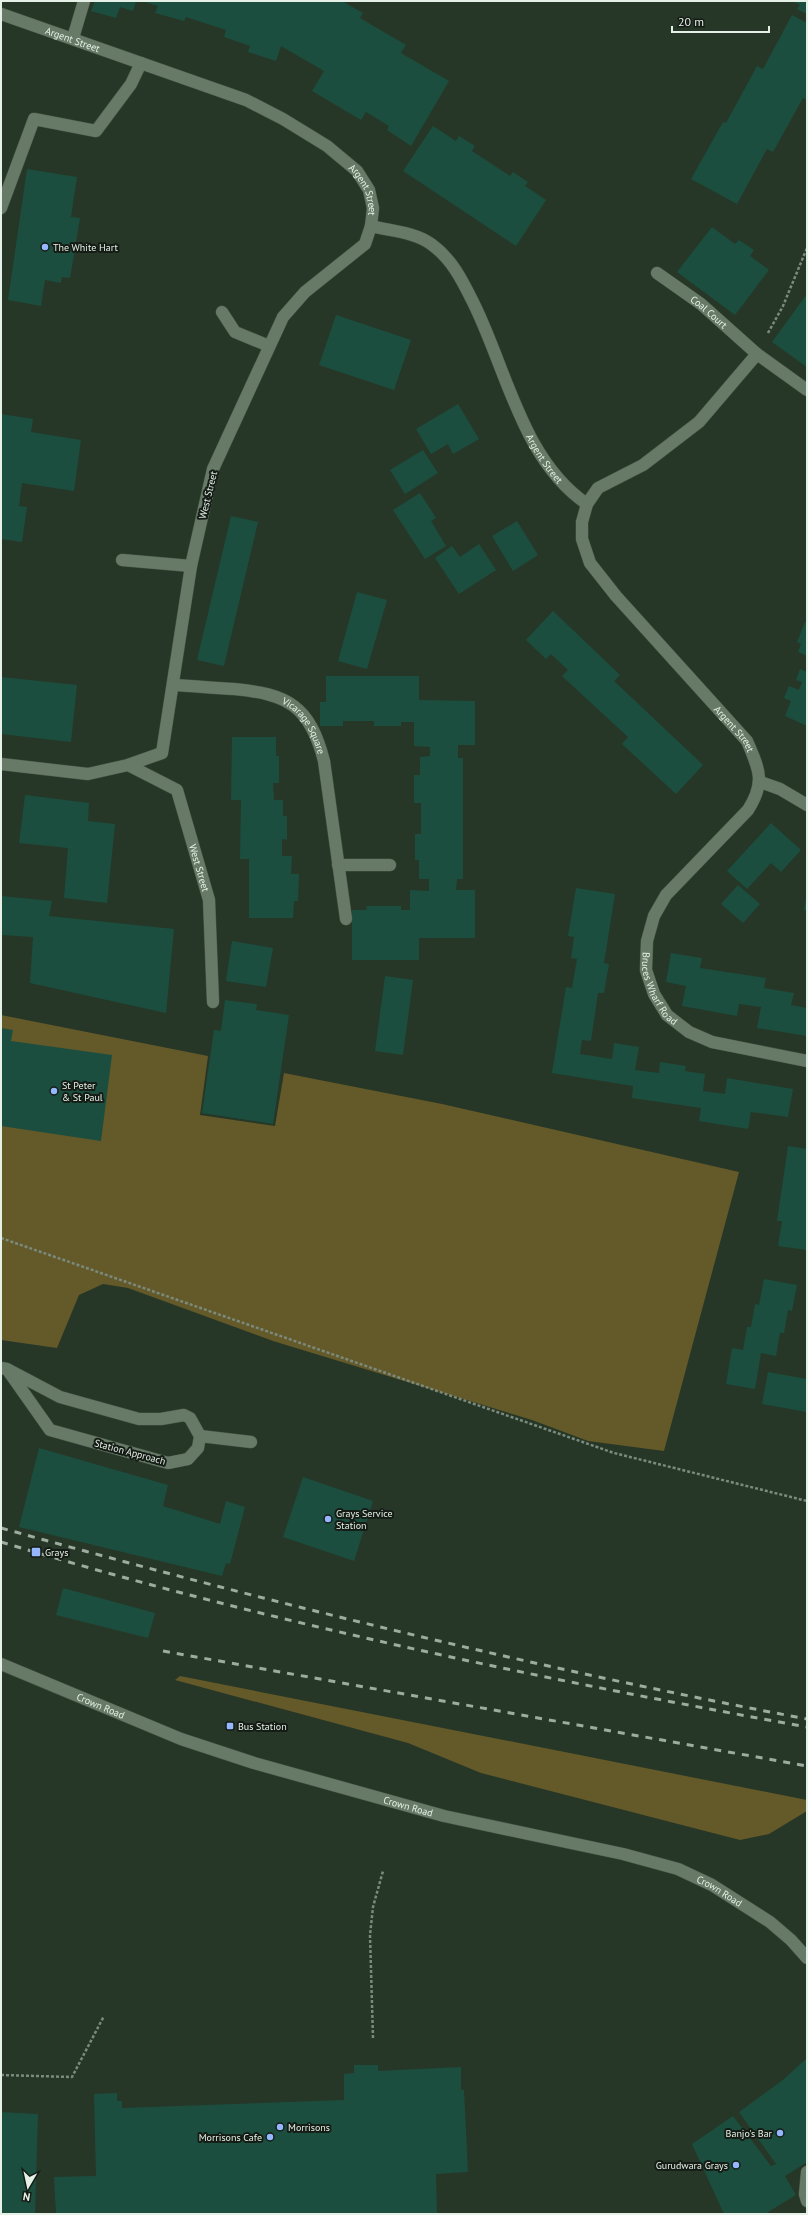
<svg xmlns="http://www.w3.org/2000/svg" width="808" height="2215" font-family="'PT Sans',sans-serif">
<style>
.green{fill:#635929}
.building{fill:#1c4e3f}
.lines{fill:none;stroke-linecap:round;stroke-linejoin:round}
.minor-casing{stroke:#465547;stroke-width:13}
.path{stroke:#7b8a7c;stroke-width:2.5;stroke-dasharray:3 2;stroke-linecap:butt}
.minor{stroke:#677a67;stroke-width:12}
.rail{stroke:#9eab9f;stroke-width:3;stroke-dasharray:7 7;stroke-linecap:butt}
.poi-dot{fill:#94b7fd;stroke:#141c15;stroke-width:1.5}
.labels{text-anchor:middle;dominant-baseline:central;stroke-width:4;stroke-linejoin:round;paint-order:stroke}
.street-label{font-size:10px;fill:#e5f0e6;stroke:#141c15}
.poi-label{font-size:10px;fill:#e5f0e6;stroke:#141c15;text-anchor:start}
</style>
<rect width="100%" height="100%" fill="#263727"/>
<!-- green -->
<g class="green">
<polygon points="1,1015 208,1056 200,1115 275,1126 284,1073 442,1104 739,1172 664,1451 588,1441 532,1420 273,1341 128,1288 103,1284 79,1295 57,1348 1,1340"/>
<polygon points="180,1676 807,1800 807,1811 769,1834 740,1840 481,1773 408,1743 175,1680"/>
</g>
<!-- building -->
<g class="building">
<polygon points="95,1 136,1 133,11 120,7 116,18 91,11"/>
<polygon points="142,1 342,1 363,13 360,18 406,45 401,53 449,81 411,146 387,130 389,126 366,112 361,120 312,91 324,71 281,46 276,61 248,52 250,46 224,37 226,30 186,17 184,21 155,13 158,6"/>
<polygon points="793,1 807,1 807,14 797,9 800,5"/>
<polygon points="792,15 807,23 807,100 803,98 773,152 767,149 737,204 691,179 723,122 726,123 757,66 763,69"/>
<polygon points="433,126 456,141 459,136 475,146 472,151 510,176 513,172 528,182 525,186 546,200 516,246 403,171"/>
<polygon points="27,169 77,177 71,217 80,218 70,278 62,277 61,283 45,280 41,306 8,300"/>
<polygon points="712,227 735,244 739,240 754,250 750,256 769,270 735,315 677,272"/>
<polygon points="807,294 807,367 772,342"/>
<polygon points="336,315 411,340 394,390 319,365"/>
<polygon points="458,404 479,439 453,454 448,444 431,454 416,429"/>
<polygon points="1,414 33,419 31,432 81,440 74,491 22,483 19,506 27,507 22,542 1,539"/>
<polygon points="423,450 438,473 405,494 390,470"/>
<polygon points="420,493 436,518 431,521 446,546 425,559 393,510"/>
<polygon points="231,516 258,522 224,666 197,660"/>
<polygon points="517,521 538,555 513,571 492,536"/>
<polygon points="479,544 496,570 459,594 435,558 452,546 460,557"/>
<polygon points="357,592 387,600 367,669 338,661"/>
<polygon points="553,611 620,675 614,681 703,765 676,794 622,744 628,737 562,676 568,670 551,654 546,659 526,640"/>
<polygon points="805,622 807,623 807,656 798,652 801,644 797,642"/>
<polygon points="800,669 807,672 807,726 785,716 791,701 784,698 789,686 799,690 802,682 796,680"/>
<polygon points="326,676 419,676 419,700 475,701 475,745 458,745 458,758 463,758 463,879 457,879 456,890 475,890 475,938 419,938 419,960 352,960 352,910 367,910 366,906 401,906 401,910 410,910 410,890 429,891 429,879 419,879 419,860 415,860 415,834 421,834 421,803 414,803 414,775 420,775 420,757 430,756 430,747 414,746 414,722 401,722 401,726 374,726 374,721 343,721 343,726 320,726 320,702 326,702"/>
<polygon points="1,677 77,685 71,742 1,734"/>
<polygon points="232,737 276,737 276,756 279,756 279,783 273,783 274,800 283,800 283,816 287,816 287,840 282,839 282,856 292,856 291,874 299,874 298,901 294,901 293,918 249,918 249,859 240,859 241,800 231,800"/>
<polygon points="25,795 89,803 88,821 115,824 107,903 64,898 68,848 19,843"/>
<polygon points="771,823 801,850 781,872 771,863 747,889 727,871"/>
<polygon points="738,885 760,904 743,923 721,904"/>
<polygon points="576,888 615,894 604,963 609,964 604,993 598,993 591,1041 582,1040 580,1054 612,1059 614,1043 639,1047 635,1070 659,1073 660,1062 686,1066 685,1071 705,1074 703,1091 725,1094 727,1078 793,1089 788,1117 751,1112 748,1129 699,1121 701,1108 632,1098 633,1086 552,1073 566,987 572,988 577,959 571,958 574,937 568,936"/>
<polygon points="1,896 52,901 49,916 174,929 166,1013 30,983 33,937 1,935"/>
<polygon points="806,899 807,899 807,911 804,910"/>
<polygon points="232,941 273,948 266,987 226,981"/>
<polygon points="671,953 702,958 700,968 766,978 764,988 794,993 791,1005 807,1008 807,1036 757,1028 761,1007 739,1004 737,1016 682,1006 686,986 666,982"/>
<polygon points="385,976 413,980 403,1055 375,1051"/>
<polygon points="225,1000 257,1004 256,1010 289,1015 273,1124 202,1113 214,1030 221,1031"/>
<polygon points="1,1028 13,1030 11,1041 112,1055 101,1141 1,1126"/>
<polygon points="788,1146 807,1149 807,1250 778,1246 782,1221 777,1221"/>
<polygon points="764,1279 797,1285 792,1311 788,1310 784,1333 780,1333 776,1356 761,1353 755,1389 726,1384 732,1348 743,1350 747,1327 751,1327 755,1304 759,1305"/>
<polygon points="768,1372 807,1379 807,1412 762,1404"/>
<polygon points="39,1448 168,1485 163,1506 220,1524 226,1501 245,1507 230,1564 226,1563 222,1576 19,1527"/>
<polygon points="303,1477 373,1501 354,1561 283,1537"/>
<polygon points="63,1588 155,1613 148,1638 56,1615"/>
<polygon points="807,2058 807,2162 785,2176 796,2195 768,2212 769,2214 724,2214 692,2144 733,2116 771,2166 776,2164 739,2112 784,2079"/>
<polygon points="354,2065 378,2065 378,2071 461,2067 461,2090 464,2090 468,2172 436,2174 437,2214 56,2214 54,2177 96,2176 94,2094 117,2093 117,2101 122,2101 122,2108 344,2100 344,2074 354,2073"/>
<polygon points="1,2112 38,2114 35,2214 1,2214"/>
</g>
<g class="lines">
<!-- minor casing -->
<g class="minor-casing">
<g id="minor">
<path id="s1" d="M1,14L246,100L283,119L327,146L357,171L369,190L373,208L371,226L365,244L305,292L283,317L213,469L191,566L162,753L128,765L88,774L1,764"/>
<polyline points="73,38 84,1"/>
<polyline points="1,208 34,119 96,131 131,84 141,63"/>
<path id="s2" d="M371,226C390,231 415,232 431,244C452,259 462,280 473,302C507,370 522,460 587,504"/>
<path id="s3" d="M657,273L701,304L757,354L807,390"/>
<polyline points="222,312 235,332 269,346"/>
<path id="s4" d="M757,354L699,422L643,465L598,488L587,504L582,522V539L590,563L616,596L747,741C759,769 766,782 748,810L666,895L654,916L647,941L646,970L654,994L667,1015L689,1032L712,1042L807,1061"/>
<polyline points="122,560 191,566"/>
<path id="s5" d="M173,685C193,686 214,688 234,689C288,694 310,706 324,761L346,919"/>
<path id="s6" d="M128,765L177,790L209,900L213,1002"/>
<polyline points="760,782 780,789 807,805"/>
<polyline points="338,865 390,865"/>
<polyline points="1,1368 7,1369 60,1397 139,1419 161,1419 184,1415 190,1418 200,1436 198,1448 188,1459 168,1463 50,1430 7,1369"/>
<polyline points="200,1436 251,1442"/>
<path id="s7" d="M1,1664L181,1739L254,1763L444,1816L623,1854L678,1869L712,1885L770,1922L791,1940L807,1958"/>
<polyline points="807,2172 805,2194 807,2201"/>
</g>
</g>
<!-- path -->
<g class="path">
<polyline points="768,333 783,306 807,248"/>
<polyline points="1,1238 614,1453 807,1501"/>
<polyline points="373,2038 370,1935 373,1907 383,1871"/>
<polyline points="1,2075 72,2077 104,2016"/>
</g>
<!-- minor -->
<use href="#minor" class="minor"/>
<!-- rail -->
<g class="rail">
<path d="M1,1528C267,1602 535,1668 807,1719"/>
<path d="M1,1542C265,1622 536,1678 807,1727"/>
<polyline points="163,1651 807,1766"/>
</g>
</g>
<!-- markers -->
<g class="poi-dot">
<circle cx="45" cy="247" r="4"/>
<circle cx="54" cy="1091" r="4"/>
<circle cx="328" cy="1519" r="4"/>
<rect x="31" y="1547" width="10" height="10" rx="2"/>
<rect x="226" y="1722" width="8" height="8" rx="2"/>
<circle cx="280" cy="2127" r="4"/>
<circle cx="780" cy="2133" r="4"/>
<circle cx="270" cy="2137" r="4"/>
<circle cx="736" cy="2165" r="4"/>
</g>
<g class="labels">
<!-- street labels -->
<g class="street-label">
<text stroke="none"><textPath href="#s1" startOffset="76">Argent Street</textPath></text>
<text stroke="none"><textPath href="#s1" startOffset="412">Argent Street</textPath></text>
<text stroke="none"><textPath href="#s3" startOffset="65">Coal Court</textPath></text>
<text stroke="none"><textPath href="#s2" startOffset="308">Argent Street</textPath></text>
<text transform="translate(208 495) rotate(-76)">West Street</text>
<text stroke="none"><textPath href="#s5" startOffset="146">Vicarage Square</textPath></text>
<text stroke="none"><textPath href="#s4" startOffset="511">Argent Street</textPath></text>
<text stroke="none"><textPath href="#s6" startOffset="136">West Street</textPath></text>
<text stroke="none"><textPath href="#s4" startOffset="821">Bruces Wharf Road</textPath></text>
<text transform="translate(130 1452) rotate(15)">Station Approach</text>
<text stroke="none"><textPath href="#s7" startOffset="108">Crown Road</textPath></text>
<text stroke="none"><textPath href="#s7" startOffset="432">Crown Road</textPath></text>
<text stroke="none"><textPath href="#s7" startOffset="756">Crown Road</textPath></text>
</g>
<!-- poi labels -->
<g class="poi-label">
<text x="53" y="247">The White Hart</text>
<text x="62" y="1085">St Peter<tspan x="62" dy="12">&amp; St Paul</tspan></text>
<text x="336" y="1513">Grays Service<tspan x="336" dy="12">Station</tspan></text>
<text x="45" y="1552">Grays</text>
<text x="238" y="1726">Bus Station</text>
<text x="288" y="2127">Morrisons</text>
<text x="772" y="2133" text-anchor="end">Banjo's Bar</text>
<text x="262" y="2137" text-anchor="end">Morrisons Cafe</text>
<text x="728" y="2165" text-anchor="end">Gurudwara Grays</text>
</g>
</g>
<!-- border -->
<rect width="808" height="2215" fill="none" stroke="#e5f0e6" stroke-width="4"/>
<!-- north arrow -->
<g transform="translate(28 2187) rotate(189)" stroke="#141c15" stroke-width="3" paint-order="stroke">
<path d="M0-3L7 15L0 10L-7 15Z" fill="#e5f0e6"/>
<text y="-6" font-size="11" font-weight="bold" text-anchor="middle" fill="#e5f0e6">N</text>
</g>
<!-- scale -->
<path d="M672 26v6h97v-6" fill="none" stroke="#e5f0e6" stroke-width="2"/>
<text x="678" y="26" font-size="12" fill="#e5f0e6" stroke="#141c15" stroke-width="3" paint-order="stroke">20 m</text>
</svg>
